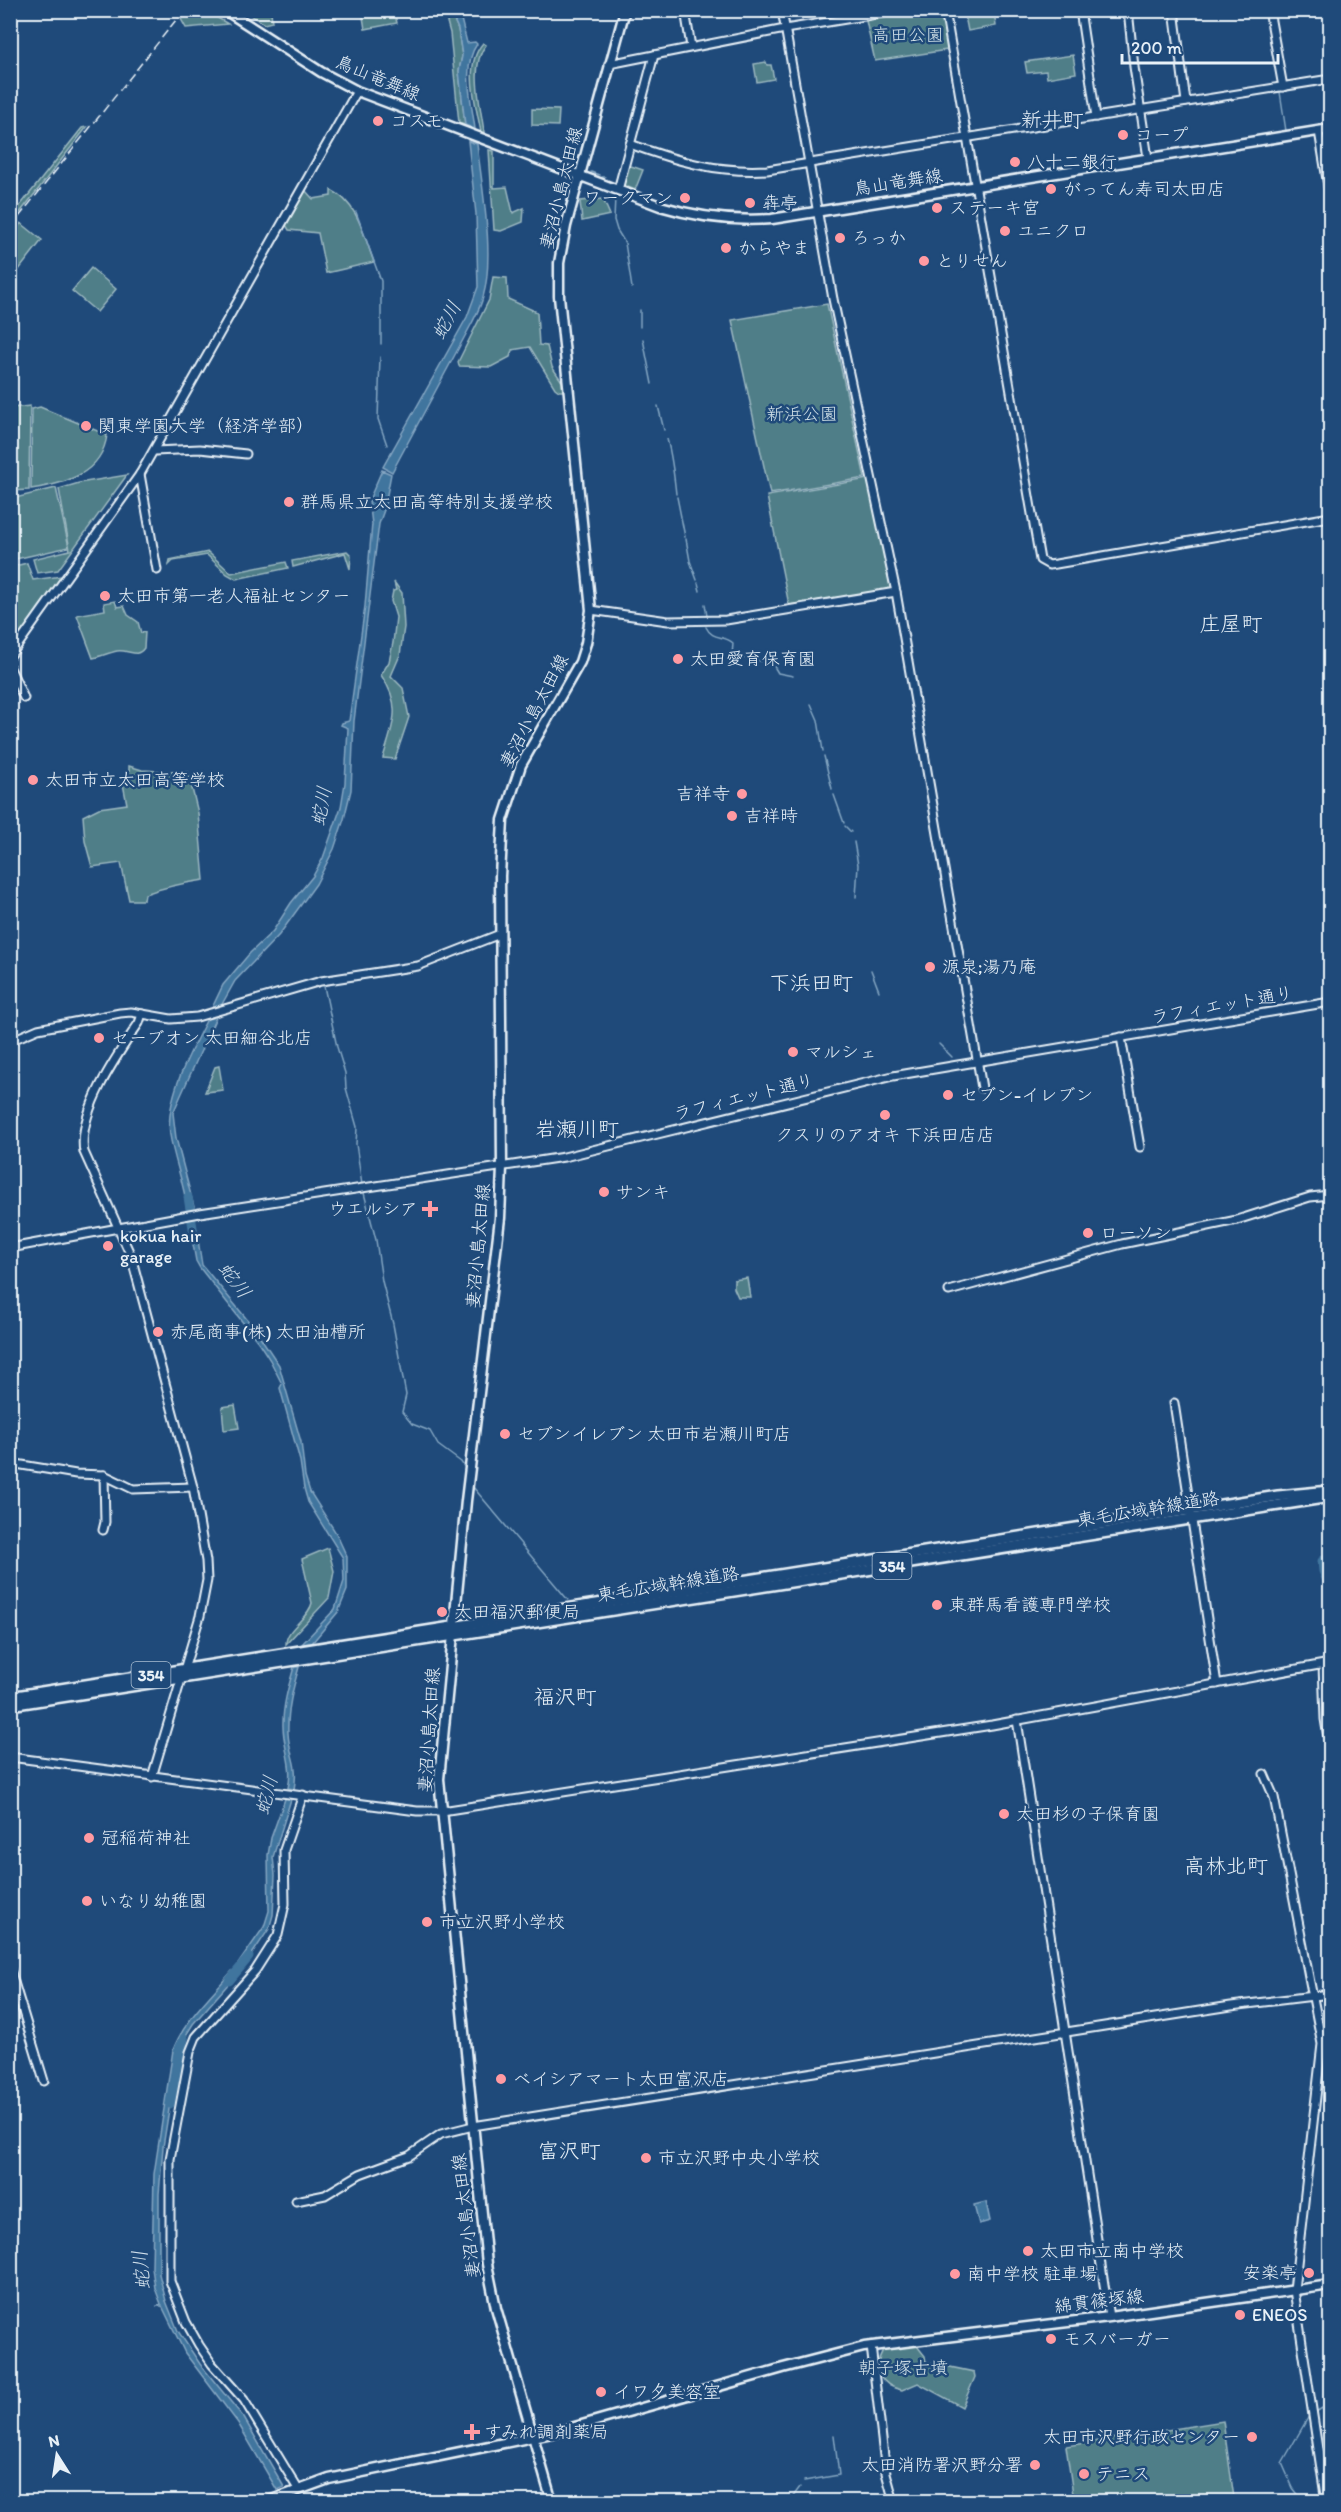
<svg xmlns="http://www.w3.org/2000/svg" width="1341" height="2512" font-family="Itim,'Klee One',sans-serif">
<style>
.green{fill:#4f7e88;stroke:#9cb8c0;stroke-width:1.5}
.water{fill:#41749e;stroke:#84a6c2;stroke-width:1.5}
.lines{fill:none;stroke-linecap:round;stroke-linejoin:round}
.stream{stroke:#84a6c2;stroke-width:1.5}
.river{stroke:#41749e;stroke-width:9}
.minor-casing{stroke:#e8f1f8;stroke-width:11}
.major-casing{stroke:#e8f1f8;stroke-width:13}
.highway-casing{stroke:#e8f1f8;stroke-width:14}
.minor{stroke:#1f4a7a;stroke-width:7}
.major{stroke:#1f4a7a;stroke-width:8}
.highway{stroke:#1f4a7a;stroke-width:9}
.rail{stroke:#e8f1f8;stroke-width:1.5;stroke-dasharray:9 4.5;stroke-linecap:butt}
.poi-dot{fill:#ff9aa2;stroke:#1f4a7a;stroke-width:2}
.labels{text-anchor:middle;dominant-baseline:central;stroke-width:5;stroke-linejoin:round;paint-order:stroke}
.shield{fill:#1f4a7a;stroke:#acbfd2;stroke-width:1.5}
.shield-label{font-size:16px;font-weight:bold;fill:#e8f1f8}
.park-label{font-size:18px;fill:#d1e0e7;stroke:#1f4a7a}
.street-label{font-size:18px;fill:#e8f1f8;stroke:#1f4a7a}
.poi-label{font-size:18px;fill:#e8f1f8;stroke:#1f4a7a;text-anchor:start}
.water-label{font-size:20px;font-style:italic;fill:#cfdeea;stroke:#1f4a7a}
.quarter-label{font-size:21px;fill:#e8f1f8;stroke:#1f4a7a}
</style>
<rect width="100%" height="100%" fill="#1f4a7a"/>
<filter id="ink" filterUnits="userSpaceOnUse"><feTurbulence type="fractalNoise" baseFrequency=".0167" numOctaves="2"/><feDisplacementMap in="SourceGraphic" scale="12" xChannelSelector="R" yChannelSelector="G"/><feConvolveMatrix kernelMatrix="1 2 1 2 8 2 1 2 1" color-interpolation-filters="sRGB"/></filter>
<g filter="url(#ink)">
<!-- green -->
<g class="green">
<polygon points="189,10 206,11 228,24 186,28 181,19"/>
<polygon points="246,11 271,11 272,22 264,24 247,13"/>
<polygon points="362,11 394,11 397,23 365,29"/>
<polygon points="444,11 450,11 458,29 462,56 459,71 465,125 459,123 450,33"/>
<polygon points="920,11 942,11 949,48 947,50 875,61 866,21 868,19"/>
<polygon points="964,11 994,11 996,26 968,31"/>
<path d="M483,43L486,45C469,65 481,107 484,132H481C476,104 463,66 483,43Z"/>
<polygon points="1073,55 1076,73 1047,78 1046,71 1027,73 1025,62"/>
<polygon points="766,62 767,65 771,65 774,79 757,82 754,64"/>
<polygon points="532,109 559,110 558,126 532,125"/>
<polygon points="87,127 11,224 11,217 82,128"/>
<polygon points="489,150 494,151 494,188 507,187 513,213 524,208 523,222 501,231 494,230"/>
<polygon points="628,165 643,170 635,190 623,185"/>
<path d="M305,190L313,199L331,196V190C358,203 364,236 374,262L326,273L318,233L289,230L286,225Z"/>
<polygon points="603,199 610,215 582,221 580,201"/>
<polygon points="21,223 42,240 11,280 11,236"/>
<polygon points="91,268 116,289 97,312 72,291"/>
<polygon points="493,277 507,278 508,299 537,312 539,345 547,346 552,367 565,386 564,391 559,391 555,388 530,347 512,350 510,357 491,367 459,366 458,362 489,300"/>
<polygon points="827,304 865,478 770,494 732,320"/>
<polygon points="30,406 29,490 11,491 11,408"/>
<path d="M40,407L107,435C102,474 64,484 31,489L32,409Z"/>
<polygon points="127,475 58,570 37,573 33,559 70,550 59,489 79,483"/>
<polygon points="868,479 891,589 789,605 767,496"/>
<polygon points="56,488 69,547 11,560 11,499"/>
<polygon points="347,551 351,555 350,569 345,553 293,567 292,561"/>
<polygon points="208,552 231,573 286,562 288,568 236,579 227,574 207,555 173,561 169,565 170,560"/>
<polygon points="27,563 33,580 62,576 15,643 11,644 11,567"/>
<path d="M394,582L402,593L404,627L400,655L391,676L403,688L409,717L395,759L383,758C393,724 403,707 381,675L389,662L393,643L396,617L391,601L393,591L396,590Z"/>
<path d="M115,601L117,607L124,606L128,615L138,622L141,633L145,632L144,648C136,659 128,649 117,651C109,653 101,656 93,658L77,615L105,610L104,603Z"/>
<path d="M129,766L142,770L176,772L178,774L188,772L198,813L204,880C184,883 164,887 145,894L144,900H129L121,863L92,867L85,841L83,816L99,808L127,804L123,784L129,779Z"/>
<polygon points="219,1066 223,1090 205,1092 215,1067"/>
<polygon points="747,1278 750,1297 738,1297 734,1288 734,1280"/>
<polygon points="235,1405 239,1428 224,1430 222,1407"/>
<path d="M328,1548L334,1571L329,1598L286,1644C286,1628 309,1618 312,1603L302,1559Z"/>
<path d="M917,2346L925,2356L926,2362L974,2372L975,2377L962,2407L918,2383L902,2390C881,2386 872,2369 883,2350Z"/>
<polygon points="1223,2421 1234,2498 1232,2500 1074,2501 1066,2446"/>
</g>
<!-- water -->
<g class="water">
<path d="M450,11H459L467,43L475,42L477,44C461,67 472,103 475,129L465,125L459,71L462,56L458,29Z"/>
<path d="M468,141L477,144C482,187 495,257 483,297C481,306 476,315 472,323L392,472L383,467L467,317L478,287L476,214Z"/>
<polygon points="382,470 391,474 384,510 379,524 354,721 351,790 344,819 334,849 316,884 279,935 235,981 221,1006 211,1010 223,985 250,953 273,931 291,903 313,876 323,858 341,807 345,783 348,728 341,725 342,723 349,721 365,606 372,524 369,500"/>
<path d="M217,1015L173,1113L176,1138L194,1207L187,1208C184,1183 174,1160 170,1135C165,1098 191,1050 208,1017Z"/>
<polygon points="195,1221 202,1265 255,1329 279,1365 301,1442 305,1476 310,1492 336,1533 347,1557 347,1590 338,1612 312,1643 302,1644 335,1609 344,1581 343,1558 308,1502 304,1488 300,1461 280,1388 282,1384 270,1360 259,1343 200,1268 196,1261 189,1222"/>
<path d="M294,1667H299C293,1688 287,1710 288,1733C289,1755 299,1764 294,1789L288,1788C294,1765 282,1746 283,1723C283,1704 289,1685 294,1667Z"/>
<polygon points="286,1796 292,1796 273,1857 275,1875 273,1915 269,1929 244,1966 238,1964 264,1927 269,1911 268,1855 271,1838"/>
<path d="M232,1971L238,1973L193,2024L183,2040L175,2072L163,2147L159,2194V2274L166,2301L178,2331L200,2364L244,2418L284,2487L277,2490L238,2423L185,2353L162,2306H158L161,2304L155,2288L152,2268L154,2174L173,2050C185,2019 211,1996 232,1971Z"/>
<polygon points="986,2202 990,2221 979,2224 974,2205"/>
</g>
<g class="lines">
<!-- stream -->
<g class="stream">
<polyline points="1268,23 1278,83"/>
<polyline points="1280,92 1286,131"/>
<polyline points="591,172 599,175"/>
<polyline points="602,177 605,177"/>
<polyline points="615,196 614,220 617,230 625,243 632,288"/>
<polyline points="356,212 381,281 381,344"/>
<polyline points="640,310 640,327"/>
<polyline points="643,339 652,384"/>
<polyline points="380,357 378,419 387,445"/>
<polyline points="658,406 664,430"/>
<path d="M667,439C672,457 674,475 676,494"/>
<polyline points="677,497 685,537"/>
<polyline points="686,539 690,561 697,580"/>
<polyline points="698,583 700,591"/>
<polyline points="705,604 707,616"/>
<path d="M706,627C712,640 724,635 733,643L732,656L772,663L778,673L793,676"/>
<polyline points="811,704 818,720 823,751"/>
<polyline points="824,756 832,789"/>
<polyline points="834,795 844,823"/>
<polyline points="845,826 851,832"/>
<polyline points="854,842 858,865 856,897"/>
<polyline points="871,970 879,991"/>
<polyline points="324,986 337,1047 345,1073 346,1088 357,1127 356,1144 362,1185"/>
<polyline points="939,1044 952,1057"/>
<polyline points="363,1189 376,1240 382,1281 393,1324 406,1395 402,1412 412,1424 430,1431 438,1445 461,1462 465,1468 463,1483"/>
<polyline points="473,1487 568,1600"/>
<polyline points="1316,2412 1330,2403"/>
<polyline points="804,2481 839,2475 834,2435"/>
<polyline points="789,2502 800,2487"/>
<polyline points="1304,2502 1293,2488 1282,2463 1309,2416"/>
</g>
<!-- river -->
<g class="river">
<polyline points="188,1197 194,1234"/>
<polyline points="1330,1555 1322,1561 1323,1571 1330,1588"/>
<polyline points="229,1981 249,1957"/>
<polyline points="170,2104 184,2038"/>
</g>
<!-- minor casing -->
<g class="minor-casing">
<g id="minor">
<polyline points="685,10 691,47"/>
<polyline points="782,10 833,299 896,592 982,1088"/>
<polyline points="945,10 1040,560 1049,565 1056,564 1330,517"/>
<polyline points="1080,10 1096,117"/>
<polyline points="1128,10 1134,67 1148,158"/>
<polyline points="1174,10 1186,102"/>
<polyline points="1269,10 1283,87"/>
<polyline points="609,64 785,29 901,10"/>
<polyline points="1319,131 1330,198"/>
<path d="M630,144C676,161 718,173 767,170L1330,79"/>
<polyline points="618,190 654,55"/>
<polyline points="154,451 200,449 246,454"/>
<polyline points="140,474 157,570"/>
<polyline points="591,610 668,621 726,620 896,592"/>
<polyline points="10,656 140,474 357,91"/>
<polyline points="10,668 24,698"/>
<path d="M142,1014L139,1023C117,1055 77,1113 84,1152L131,1256L193,1487L206,1561L207,1580L200,1616L152,1777"/>
<polyline points="1121,1037 1140,1147"/>
<polyline points="10,1041 38,1029 120,1013 131,1012 171,1019 197,1017 321,981 418,966 500,934"/>
<polyline points="10,1248 200,1213 564,1157 893,1076 1330,1002"/>
<polyline points="949,1291 1122,1244 1237,1220 1310,1197 1330,1195"/>
<polyline points="1174,1403 1217,1684"/>
<polyline points="10,1463 76,1474 104,1475 133,1489 193,1487"/>
<polyline points="103,1530 105,1522 104,1475"/>
<polyline points="1323,1665 1325,1719 1330,1750"/>
<polyline points="1017,1720 1109,2317"/>
<polyline points="10,1757 417,1811 442,1811 992,1725 1330,1663"/>
<polyline points="1264,1774 1274,1797 1322,2044 1294,2290 1326,2502"/>
<polyline points="10,1969 44,2081"/>
<polyline points="296,2201 325,2195 360,2174 409,2156 441,2134 473,2126 1231,2006 1330,1994"/>
<polyline points="871,2346 886,2473 894,2502"/>
<polyline points="298,2489 244,2400 212,2364 199,2345 186,2322 170,2281 170,2159 190,2052 196,2037 255,1971 278,1935 285,1904 284,1850 303,1795"/>
</g>
</g>
<!-- major casing -->
<g class="major-casing">
<g id="major">
<path d="M225,10L321,72L357,91L660,206C697,217 733,222 772,219L1330,129"/>
<polyline points="266,2502 329,2479 557,2432 783,2368 864,2347 1109,2317 1330,2285"/>
<polyline points="552,2502 496,2308 487,2264 439,1779 466,1501 500,1218 502,1167 500,876 503,820 521,765 580,662 586,643 591,610 559,296 559,263 566,226 625,10"/>
</g>
</g>
<!-- highway casing -->
<g class="highway-casing">
<g id="highway">
<polyline points="10,1697 1278,1496 1330,1491"/>
<polyline points="10,1705 1330,1497"/>
</g>
</g>
<!-- minor -->
<use href="#minor" class="minor"/>
<!-- major -->
<use href="#major" class="major"/>
<!-- highway -->
<use href="#highway" class="highway"/>
<!-- rail -->
<polyline class="rail" points="10,228 184,10"/>
</g>
</g>
<!-- markers -->
<g class="poi-dot">
<circle cx="378" cy="121" r="6"/>
<circle cx="1123" cy="135" r="6"/>
<circle cx="1015" cy="162" r="6"/>
<circle cx="1051" cy="189" r="6"/>
<circle cx="685" cy="198" r="6"/>
<circle cx="750" cy="203" r="6"/>
<circle cx="937" cy="208" r="6"/>
<circle cx="1005" cy="231" r="6"/>
<circle cx="840" cy="238" r="6"/>
<circle cx="726" cy="248" r="6"/>
<circle cx="924" cy="261" r="6"/>
<circle cx="86" cy="426" r="6"/>
<circle cx="289" cy="502" r="6"/>
<circle cx="105" cy="596" r="6"/>
<circle cx="678" cy="659" r="6"/>
<circle cx="33" cy="780" r="6"/>
<circle cx="742" cy="794" r="6"/>
<circle cx="732" cy="816" r="6"/>
<circle cx="930" cy="967" r="6"/>
<circle cx="99" cy="1038" r="6"/>
<circle cx="793" cy="1052" r="6"/>
<circle cx="948" cy="1095" r="6"/>
<circle cx="885" cy="1115" r="6"/>
<circle cx="604" cy="1192" r="6"/>
<path d="M427 1200h6v6h6v6h-6v6h-6v-6h-6v-6h6z"/>
<circle cx="1088" cy="1233" r="6"/>
<circle cx="108" cy="1246" r="6"/>
<circle cx="158" cy="1332" r="6"/>
<circle cx="505" cy="1434" r="6"/>
<circle cx="937" cy="1605" r="6"/>
<circle cx="442" cy="1612" r="6"/>
<circle cx="1004" cy="1814" r="6"/>
<circle cx="89" cy="1838" r="6"/>
<circle cx="87" cy="1901" r="6"/>
<circle cx="427" cy="1922" r="6"/>
<circle cx="501" cy="2079" r="6"/>
<circle cx="646" cy="2158" r="6"/>
<circle cx="1028" cy="2251" r="6"/>
<circle cx="1309" cy="2273" r="6"/>
<circle cx="955" cy="2274" r="6"/>
<circle cx="1240" cy="2315" r="6"/>
<circle cx="1051" cy="2339" r="6"/>
<circle cx="601" cy="2392" r="6"/>
<path d="M469 2423h6v6h6v6h-6v6h-6v-6h-6v-6h6z"/>
<circle cx="1252" cy="2437" r="6"/>
<circle cx="1035" cy="2465" r="6"/>
<circle cx="1084" cy="2474" r="6"/>
</g>
<g class="labels">
<!-- shield labels -->
<g class="shield">
<rect x="872.5" y="1553" width="39" height="26" rx="4.5"/>
<rect x="131.5" y="1662" width="39" height="26" rx="4.5"/>
</g>
<g class="shield-label">
<text x="892" y="1566">354</text>
<text x="151" y="1675">354</text>
</g>
<!-- park labels -->
<g class="park-label">
<text x="908" y="35">高田公園</text>
<text x="802" y="414">新浜公園</text>
<text x="903" y="2368">朝子塚古墳</text>
</g>
<!-- street labels -->
<g class="street-label">
<text transform="translate(378 78) rotate(23)">鳥山竜舞線</text>
<text transform="translate(898 182) rotate(-9)">鳥山竜舞線</text>
<text transform="translate(561 188) rotate(-76)">妻沼小島太田線</text>
<text transform="translate(534 711) rotate(-62)">妻沼小島太田線</text>
<text transform="translate(1222 1005) rotate(-10)">ラフィエット通り</text>
<text transform="translate(744 1097) rotate(-14)">ラフィエット通り</text>
<text transform="translate(478 1246) rotate(-85)">妻沼小島太田線</text>
<text transform="translate(1148 1509) rotate(-9)">東毛広域幹線道路</text>
<text transform="translate(668 1584) rotate(-9)">東毛広域幹線道路</text>
<text transform="translate(429 1730) rotate(-86)">妻沼小島太田線</text>
<text transform="translate(466 2216) rotate(-97)">妻沼小島太田線</text>
<text transform="translate(1099 2301) rotate(-7)">綿貫篠塚線</text>
</g>
<!-- poi labels -->
<g class="poi-label">
<text x="390" y="121">コスモ</text>
<text x="1135" y="135">コープ</text>
<text x="1027" y="162">八十二銀行</text>
<text x="1063" y="189">がってん寿司太田店</text>
<text x="673" y="198" text-anchor="end">ワークマン</text>
<text x="762" y="203">犇亭</text>
<text x="949" y="208">ステーキ宮</text>
<text x="1017" y="231">ユニクロ</text>
<text x="852" y="238">ろっか</text>
<text x="738" y="248">からやま</text>
<text x="936" y="261">とりせん</text>
<text x="98" y="426">関東学園大学（経済学部）</text>
<text x="301" y="502">群馬県立太田高等特別支援学校</text>
<text x="117" y="596">太田市第一老人福祉センター</text>
<text x="690" y="659">太田愛育保育園</text>
<text x="45" y="780">太田市立太田高等学校</text>
<text x="730" y="794" text-anchor="end">吉祥寺</text>
<text x="744" y="816">吉祥時</text>
<text x="942" y="967">源泉;湯乃庵</text>
<text x="111" y="1038">セーブオン 太田細谷北店</text>
<text x="805" y="1052">マルシェ</text>
<text x="960" y="1095">セブン-イレブン</text>
<text x="885" y="1135" text-anchor="middle">クスリのアオキ 下浜田店店</text>
<text x="616" y="1192">サンキ</text>
<text x="418" y="1209" text-anchor="end">ウエルシア</text>
<text x="1100" y="1233">ローソン</text>
<text x="120" y="1236">kokua hair<tspan x="120" dy="21">garage</tspan></text>
<text x="170" y="1332">赤尾商事(株) 太田油槽所</text>
<text x="517" y="1434">セブンイレブン 太田市岩瀬川町店</text>
<text x="949" y="1605">東群馬看護専門学校</text>
<text x="454" y="1612">太田福沢郵便局</text>
<text x="1016" y="1814">太田杉の子保育園</text>
<text x="101" y="1838">冠稲荷神社</text>
<text x="99" y="1901">いなり幼稚園</text>
<text x="439" y="1922">市立沢野小学校</text>
<text x="513" y="2079">ベイシアマート太田富沢店</text>
<text x="658" y="2158">市立沢野中央小学校</text>
<text x="1040" y="2251">太田市立南中学校</text>
<text x="1297" y="2273" text-anchor="end">安楽亭</text>
<text x="967" y="2274">南中学校 駐車場</text>
<text x="1252" y="2315">ENEOS</text>
<text x="1063" y="2339">モスバーガー</text>
<text x="613" y="2392">イワ夕美容室</text>
<text x="484" y="2432">すみれ調剤薬局</text>
<text x="1240" y="2437" text-anchor="end">太田市沢野行政センター</text>
<text x="1023" y="2465" text-anchor="end">太田消防署沢野分署</text>
<text x="1096" y="2474">テニス</text>
</g>
<!-- water labels -->
<g class="water-label">
<text transform="translate(446 320) rotate(-62)">蛇川</text>
<text transform="translate(321 806) rotate(-79)">蛇川</text>
<text transform="translate(235 1280) rotate(53)">蛇川</text>
<text transform="translate(266 1795) rotate(-76)">蛇川</text>
<text transform="translate(141 2270) rotate(-96)">蛇川</text>
</g>
<!-- quarter labels -->
<g class="quarter-label">
<text x="1052" y="119">新井町</text>
<text x="1231" y="623">庄屋町</text>
<text x="811" y="982">下浜田町</text>
<text x="577" y="1128">岩瀬川町</text>
<text x="565" y="1696">福沢町</text>
<text x="1226" y="1865">高林北町</text>
<text x="569" y="2150">富沢町</text>
</g>
</g>
<!-- margin -->
<rect width="1341" height="2512" fill="none" stroke="#1f4a7a" stroke-width="36"/>
<rect x="18" y="18" width="1305" height="2476" fill="none" stroke="#e8f1f8" stroke-width="2" filter="url(#ink)"/>
<!-- north arrow -->
<g transform="translate(57 2455) rotate(348)" stroke="#1f4a7a" stroke-width="4.5" paint-order="stroke">
<path d="M0-4.5L10 22L0 15L-10 22Z" fill="#e8f1f8"/>
<text y="-9" font-size="16" font-weight="bold" text-anchor="middle" fill="#e8f1f8">N</text>
</g>
<!-- scale -->
<path d="M1122 54v9h156v-9" fill="none" stroke="#e8f1f8" stroke-width="3"/>
<text x="1131" y="54" font-size="18" fill="#e8f1f8" stroke="#1f4a7a" stroke-width="4.5" paint-order="stroke">200 m</text>
</svg>
